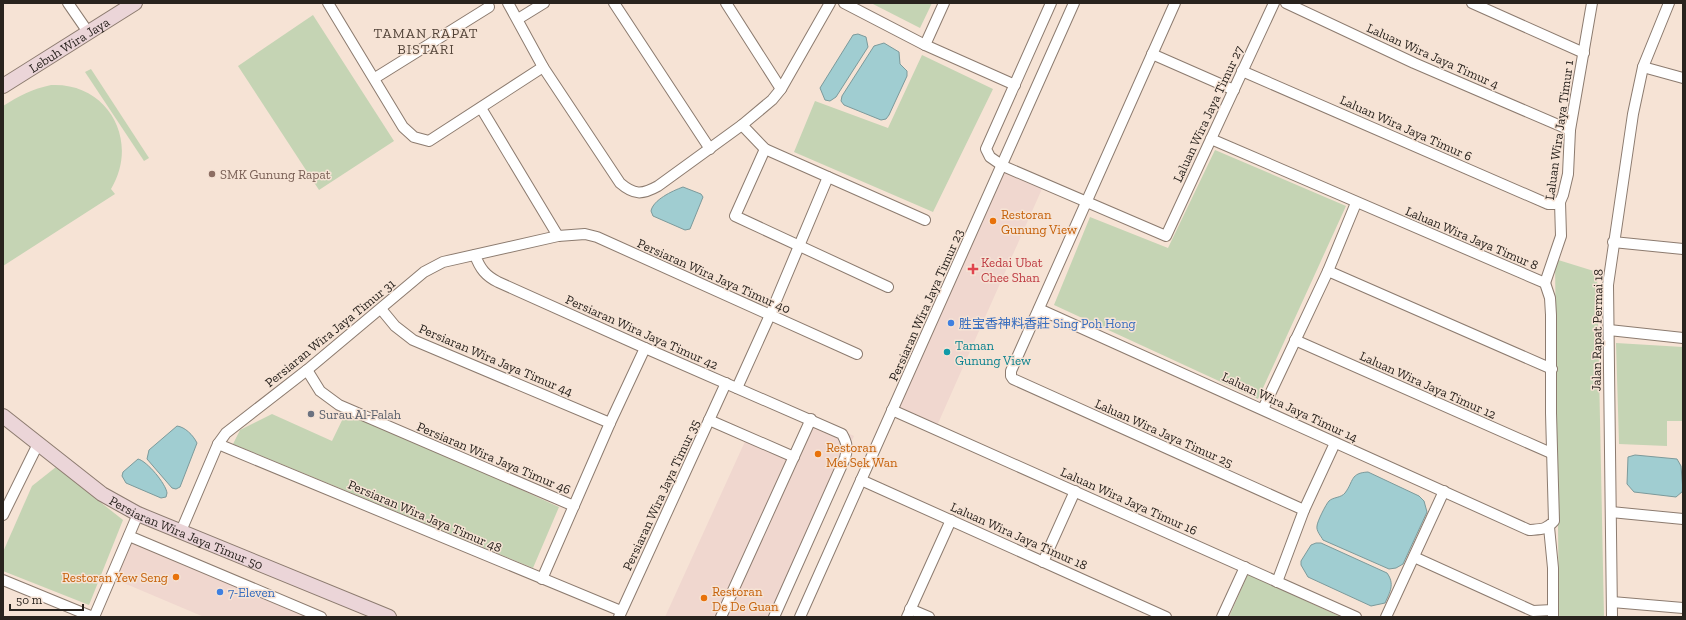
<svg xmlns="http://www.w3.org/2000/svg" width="1686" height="620" font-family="'Zilla Slab','Noto Sans SC',serif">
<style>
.commercial{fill:#f0d7cf}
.green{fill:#c5d4b4}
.water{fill:#a0cdd1;stroke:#7c9a9b}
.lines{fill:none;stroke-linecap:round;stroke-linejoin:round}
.street-casing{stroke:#8c7b6f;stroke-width:12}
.secondary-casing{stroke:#8c7b6f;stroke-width:16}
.street{stroke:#fff;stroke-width:10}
.secondary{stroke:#ebd5d8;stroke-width:14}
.education-dot{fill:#8d6e63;stroke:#f6e3d5;stroke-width:1.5}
.food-dot{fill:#e8710a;stroke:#f6e3d5;stroke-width:1.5}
.health-dot{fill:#e0444e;stroke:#f6e3d5;stroke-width:1.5}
.shop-dot{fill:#3f7fe0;stroke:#f6e3d5;stroke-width:1.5}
.culture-dot{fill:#0f9aa8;stroke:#f6e3d5;stroke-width:1.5}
.worship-dot{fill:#6b7280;stroke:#f6e3d5;stroke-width:1.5}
.labels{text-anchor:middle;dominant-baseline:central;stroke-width:3;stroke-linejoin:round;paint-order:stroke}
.street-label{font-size:13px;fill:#29231e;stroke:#f6e3d5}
.education-label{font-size:13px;fill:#785e54;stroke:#f6e3d5;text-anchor:start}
.food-label{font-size:13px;fill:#c56008;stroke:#f6e3d5;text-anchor:start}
.health-label{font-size:13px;fill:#be3a42;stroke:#f6e3d5;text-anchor:start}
.shop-label{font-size:13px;fill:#366cbe;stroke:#f6e3d5;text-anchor:start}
.culture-label{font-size:13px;fill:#0d838f;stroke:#f6e3d5;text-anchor:start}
.worship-label{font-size:13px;fill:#5b616d;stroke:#f6e3d5;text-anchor:start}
.neighbourhood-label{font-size:14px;letter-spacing:1px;fill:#54453a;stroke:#f6e3d5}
</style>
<rect width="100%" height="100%" fill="#f6e3d5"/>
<!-- commercial -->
<g class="commercial">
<polygon points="1001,163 1045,182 936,428 892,409"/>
<polygon points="811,416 854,436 773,617 665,617 747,437 794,456"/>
<polygon points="129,536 323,617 204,617 112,578"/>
</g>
<!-- green -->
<g class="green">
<polygon points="871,3 932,3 920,28"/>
<polygon points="313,15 394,141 319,190 238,66"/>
<polygon points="922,55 993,89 933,212 794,152 815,101 888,128"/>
<polygon points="91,69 149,158 144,161 85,72"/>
<path d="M51,85C108,82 140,141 111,189L115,194L3,266V106C19,96 32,89 51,85Z"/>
<polygon points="1215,150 1346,206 1258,399 1054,305 1090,217 1168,248"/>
<polygon points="1555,259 1597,272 1604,617 1559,617"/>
<polygon points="1616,343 1683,347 1683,421 1667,421 1667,446 1619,444"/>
<polygon points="347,410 559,507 533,568 233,444 240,430 272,414 332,441"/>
<polygon points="56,467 123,520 89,605 3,571 3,552 32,486"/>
<polygon points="1248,574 1341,617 1229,617"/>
</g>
<!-- water -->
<g class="water">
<polygon points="858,34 866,37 868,47 836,97 830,101 825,100 820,88 853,35"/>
<polygon points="884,43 899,52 900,64 907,71 907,76 889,115 886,119 881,120 844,105 841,101 842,96 874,46"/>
<path d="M683,187L701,194L703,197L690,229L685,230L653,216L651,211C653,200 672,191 683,187Z"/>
<path d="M177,426C185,427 193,435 197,443L180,487L176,489L172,488L147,459L149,450Z"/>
<polygon points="1635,455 1677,459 1681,466 1683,491 1676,497 1634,492 1627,484 1628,457"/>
<path d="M138,459C147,461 166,484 167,493L166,497L161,498L126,483L122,476L123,472Z"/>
<path d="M1368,472L1419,496L1424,501L1427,512L1403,564L1396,568L1389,569L1323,540C1321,536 1316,531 1317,526C1317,522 1326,504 1329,501C1333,497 1341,498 1345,493C1354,481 1350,473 1368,472Z"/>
<path d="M1316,543H1321L1387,573C1395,584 1390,592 1385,603L1371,606L1308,577L1301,565V561L1311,545Z"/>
</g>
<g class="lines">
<!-- street casing -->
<g class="street-casing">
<g id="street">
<polyline points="68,3 88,32"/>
<polyline points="328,3 403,127 414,137 429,141 543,67"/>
<path d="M508,3L543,67L620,183C634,195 642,195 658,186L742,125L772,100L781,89L830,3"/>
<polyline points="614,3 710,149"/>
<polyline points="726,3 781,89"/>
<polyline points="844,3 925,45 1015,85"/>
<polyline points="1051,3 986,149 990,157 1003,166 1166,236 1274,3"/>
<polyline points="1175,3 1011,371 1011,376 1013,379 1304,510"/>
<polyline points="1286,3 1414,63 1570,130"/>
<polyline points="1472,3 1584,53"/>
<polyline points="518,19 544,3"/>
<polyline points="925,45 944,3"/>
<polyline points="1152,54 1234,90"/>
<polyline points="1643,67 1683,78"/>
<polyline points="1242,71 1548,204 1554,204 1560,202"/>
<polyline points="375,78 489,7"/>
<polyline points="481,108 558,236"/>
<polyline points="742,125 765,149 925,220"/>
<polyline points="765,149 735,216 888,287"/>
<polyline points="1613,242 1683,249"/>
<path d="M475,255C480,269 486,276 498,282L645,348L842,434C847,443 848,448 845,458L774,617"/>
<polyline points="1328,271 1552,369"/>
<polyline points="1545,283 1561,236 1560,202 1563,195 1568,174 1570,130 1592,3"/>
<polyline points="381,309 395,326 413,340 610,423"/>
<path d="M1039,309L1529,530C1541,529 1546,530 1554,521L1551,413V315L1550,298L1545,283L1211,139"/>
<polyline points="1609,330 1683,338"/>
<polyline points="1295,340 1551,453"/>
<polyline points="307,370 320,391 339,405 574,506"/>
<polyline points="737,388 770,315 828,177"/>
<polyline points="1263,409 1328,271 1356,203"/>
<polyline points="892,410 1356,617"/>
<polyline points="709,420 794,457"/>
<polyline points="218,444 621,611"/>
<polyline points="861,480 1166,617"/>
<polyline points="1611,512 1683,519"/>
<polyline points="3,515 38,444"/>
<polyline points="1549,527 1553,568 1553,617"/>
<polyline points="181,531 218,444 226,433 307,370 424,272 443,262 558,236 585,234 597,237 857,354"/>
<polyline points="129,536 321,617"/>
<polyline points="1414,557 1533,611 1553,610"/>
<polyline points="1043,562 1075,491"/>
<polyline points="542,579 610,423 645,348"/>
<polyline points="3,580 93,617"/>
<polyline points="1277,582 1304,510 1335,443"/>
<polyline points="1612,602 1683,608"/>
<polyline points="910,609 929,617"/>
<polyline points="94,617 138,514"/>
<polyline points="619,617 726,383"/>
<polyline points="721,617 811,419"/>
<polyline points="800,617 1074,3"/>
<polyline points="907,617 951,520"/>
<polyline points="1222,617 1245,567"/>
<polyline points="1386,617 1444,491"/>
<polyline points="1612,617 1608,285 1633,114 1643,67 1669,3"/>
</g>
</g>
<!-- secondary casing -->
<g class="secondary-casing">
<g id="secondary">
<path id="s1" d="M3,86L135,3"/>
<path id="s2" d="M3,416L102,494L138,514L389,617"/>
</g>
</g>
<!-- street -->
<use href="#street" class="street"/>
<!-- secondary -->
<use href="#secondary" class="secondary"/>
</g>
<!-- markers -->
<circle class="education-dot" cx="212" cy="174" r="4"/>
<g class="food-dot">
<circle cx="993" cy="221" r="4"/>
<circle cx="818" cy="454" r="4"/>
<circle cx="176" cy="577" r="4"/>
<circle cx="704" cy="598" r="4"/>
</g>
<path class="health-dot" d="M971 263h4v4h4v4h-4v4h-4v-4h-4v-4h4z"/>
<g class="shop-dot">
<circle cx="951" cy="323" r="4"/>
<circle cx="220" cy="592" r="4"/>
</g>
<circle class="culture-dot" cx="947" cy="352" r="4"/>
<circle class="worship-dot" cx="311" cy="414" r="4"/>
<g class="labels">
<!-- street labels -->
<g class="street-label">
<text stroke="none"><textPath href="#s1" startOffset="78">Lebuh Wira Jaya</textPath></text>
<text transform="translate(1433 56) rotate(24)">Laluan Wira Jaya Timur 4</text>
<text transform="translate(1208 114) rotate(-65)">Laluan Wira Jaya Timur 27</text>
<text transform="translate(1406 128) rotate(24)">Laluan Wira Jaya Timur 6</text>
<text transform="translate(1559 130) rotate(-82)">Laluan Wira Jaya Timur 1</text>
<text transform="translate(1472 238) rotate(23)">Laluan Wira Jaya Timur 8</text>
<text transform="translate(714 276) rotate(24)">Persiaran Wira Jaya Timur 40</text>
<text transform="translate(926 305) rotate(-66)">Persiaran Wira Jaya Timur 23</text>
<text transform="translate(1597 330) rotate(-89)">Jalan Rapat Permai 18</text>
<text transform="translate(642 332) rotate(24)">Persiaran Wira Jaya Timur 42</text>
<text transform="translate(330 333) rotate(-39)">Persiaran Wira Jaya Timur 31</text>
<text transform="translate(496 360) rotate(23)">Persiaran Wira Jaya Timur 44</text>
<text transform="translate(1428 385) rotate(24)">Laluan Wira Jaya Timur 12</text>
<text transform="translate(1290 407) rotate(25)">Laluan Wira Jaya Timur 14</text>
<text transform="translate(1164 433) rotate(24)">Laluan Wira Jaya Timur 25</text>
<text transform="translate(494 458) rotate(23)">Persiaran Wira Jaya Timur 46</text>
<text transform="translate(661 495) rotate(-65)">Persiaran Wira Jaya Timur 35</text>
<text transform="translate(1129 501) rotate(24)">Laluan Wira Jaya Timur 16</text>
<text transform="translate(425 516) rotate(23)">Persiaran Wira Jaya Timur 48</text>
<text stroke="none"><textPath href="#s2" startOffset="219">Persiaran Wira Jaya Timur 50</textPath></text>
<text transform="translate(1019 536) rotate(24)">Laluan Wira Jaya Timur 18</text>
</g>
<!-- education labels -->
<g class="education-label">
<text x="220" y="174">SMK Gunung Rapat</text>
</g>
<!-- food labels -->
<g class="food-label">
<text x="1001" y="214">Restoran<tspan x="1001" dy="15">Gunung View</tspan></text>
<text x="826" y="447">Restoran<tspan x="826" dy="15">Mei Sek Wan</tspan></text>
<text x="168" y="577" text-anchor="end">Restoran Yew Seng</text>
<text x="712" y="591">Restoran<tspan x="712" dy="15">De De Guan</tspan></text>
</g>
<!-- health labels -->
<g class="health-label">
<text x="981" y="262">Kedai Ubat<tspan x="981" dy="15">Chee Shan</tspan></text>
</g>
<!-- shop labels -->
<g class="shop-label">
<text x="959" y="323">胜宝香神料香莊 Sing Poh Hong</text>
<text x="228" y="592">7-Eleven</text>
</g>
<!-- culture labels -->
<g class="culture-label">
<text x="955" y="345">Taman<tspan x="955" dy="15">Gunung View</tspan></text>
</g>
<!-- worship labels -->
<g class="worship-label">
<text x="319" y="414">Surau Al-Falah</text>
</g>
<!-- neighbourhood labels -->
<g class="neighbourhood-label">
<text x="426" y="33">TAMAN RAPAT<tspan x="426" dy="16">BISTARI</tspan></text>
</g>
</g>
<!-- border -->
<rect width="1686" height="620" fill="none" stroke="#29231e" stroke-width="8"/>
<!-- scale -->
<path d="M10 604v6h73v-6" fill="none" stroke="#29231e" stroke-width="2"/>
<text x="16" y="604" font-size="12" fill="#29231e" stroke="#f6e3d5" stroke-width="3" paint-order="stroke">50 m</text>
</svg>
